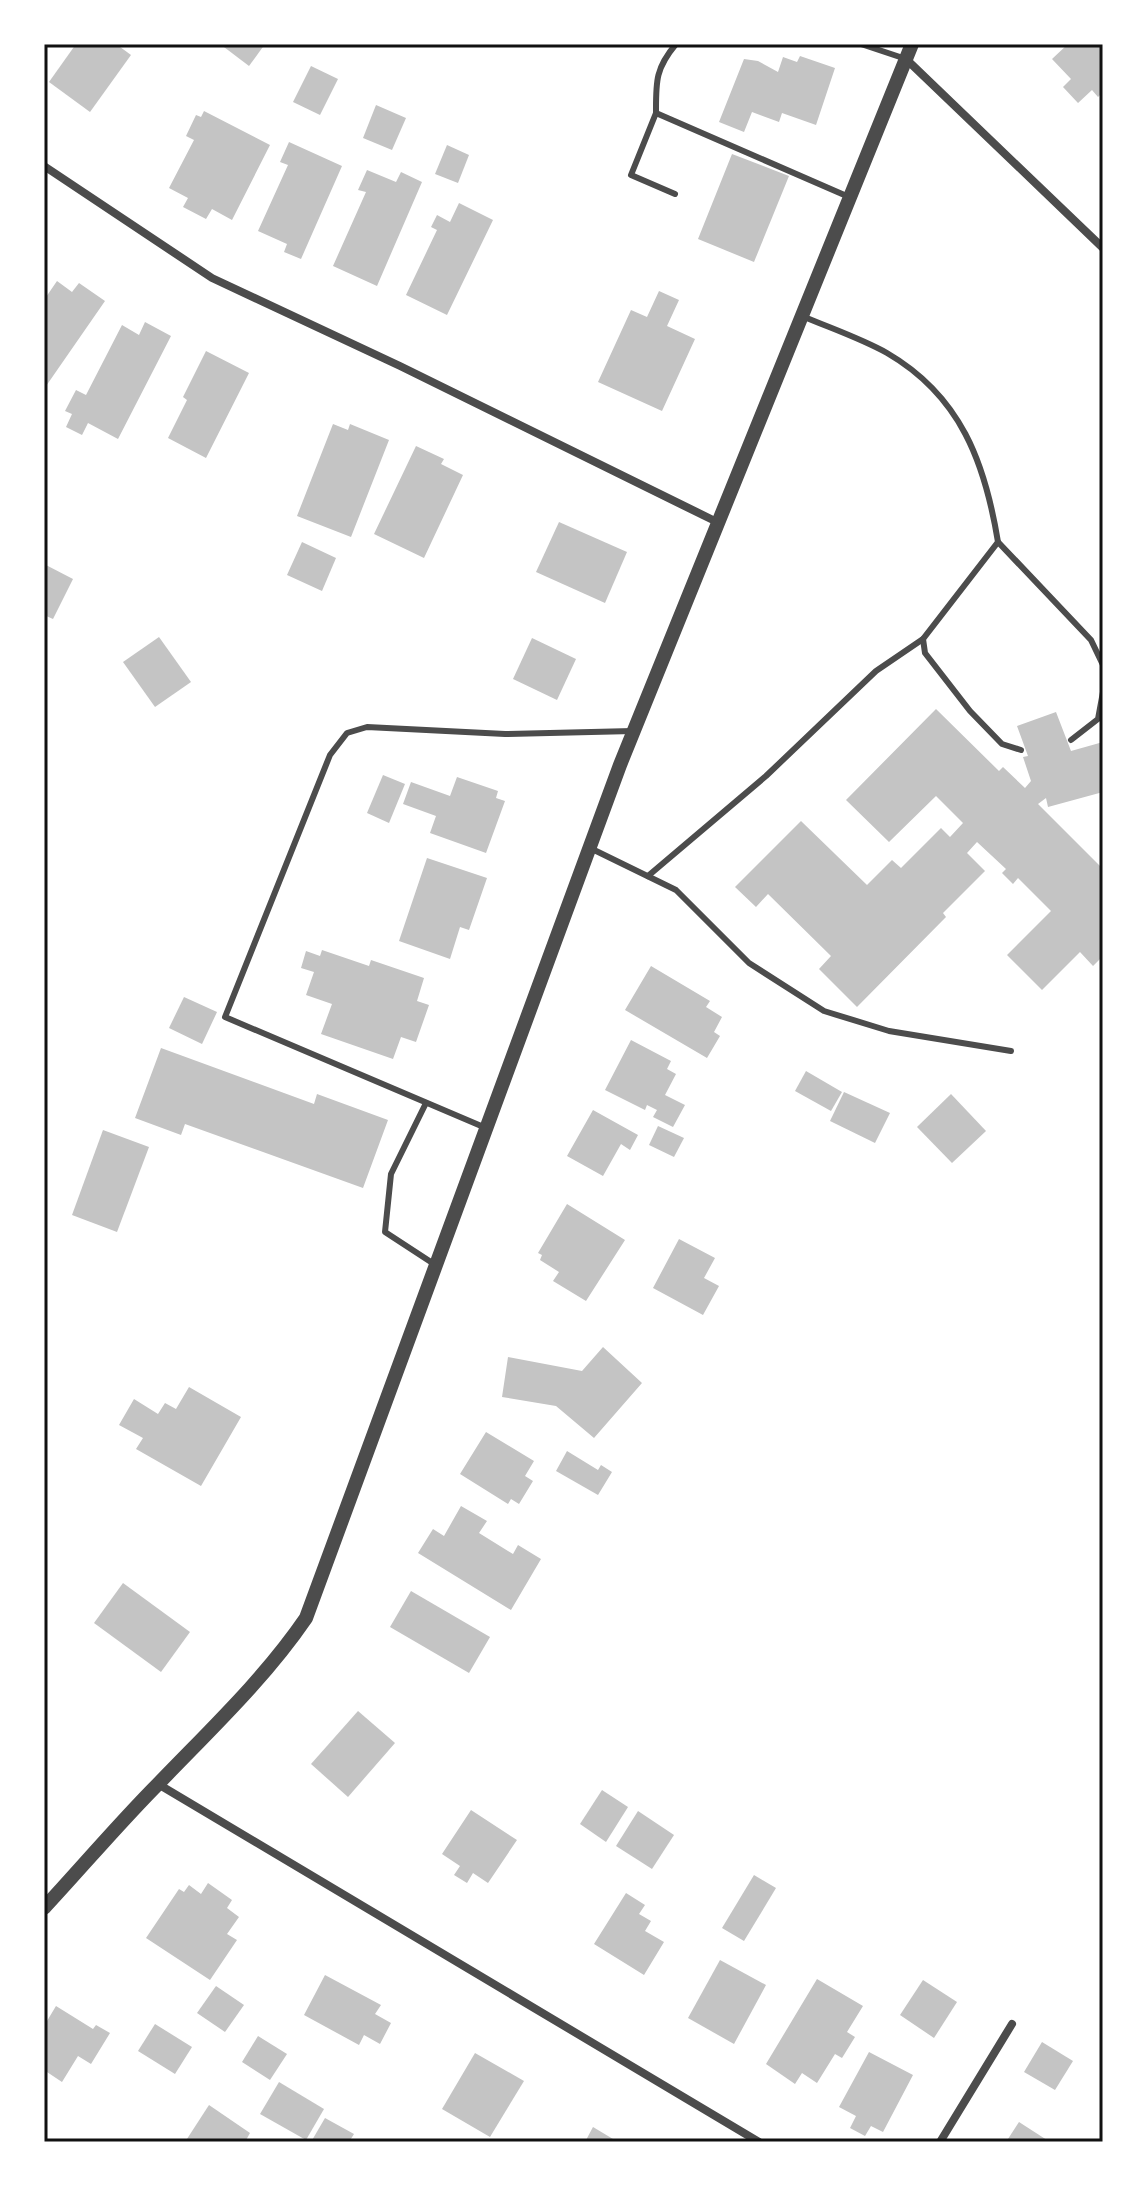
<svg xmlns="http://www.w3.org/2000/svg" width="1147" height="2186" font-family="Quicksand,sans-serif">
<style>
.building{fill:#c4c4c4}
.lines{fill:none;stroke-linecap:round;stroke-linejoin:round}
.service{stroke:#4c4c4c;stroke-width:6}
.minor{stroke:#4c4c4c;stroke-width:8}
.tertiary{stroke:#4c4c4c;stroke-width:14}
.neatline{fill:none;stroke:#111;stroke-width:3}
</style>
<rect width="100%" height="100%" fill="#fff"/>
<!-- building -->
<g class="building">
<polygon points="76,44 116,44 131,55 90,112 49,82"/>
<polygon points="220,44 265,44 249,66"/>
<polygon points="1068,44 1103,44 1103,92 1098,97 1092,90 1078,103 1063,87 1071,79 1052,59"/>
<polygon points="800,56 835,68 816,125 782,113 779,122 752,112 744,132 719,122 744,59 758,61 778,72 783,57 797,62"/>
<polygon points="311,66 338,79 320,115 293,102"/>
<polygon points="376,105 406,118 392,150 363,138"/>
<polygon points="204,111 270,145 232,220 212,209 206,219 183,207 188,198 169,188 194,140 186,136 196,115 201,117"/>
<polygon points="289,142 342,166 301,259 284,252 287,244 258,231 288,165 280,162"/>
<polygon points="447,145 469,155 458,183 435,174"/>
<polygon points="732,154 789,176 754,262 698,239"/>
<polygon points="367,170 396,182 401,172 422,182 377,286 333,266 366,192 358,190"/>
<polygon points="459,203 493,220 447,315 406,295 437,230 431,227 437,215 450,222"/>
<polygon points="57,281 72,292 79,283 105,301 44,389 44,300"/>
<polygon points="659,291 679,300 667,326 695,339 662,411 598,382 631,310 647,317"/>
<polygon points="145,322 171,336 118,439 88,423 82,435 66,427 72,414 65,411 76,390 86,395 122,325 139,335"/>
<polygon points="206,351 249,373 206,458 168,438 187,400 183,397"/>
<polygon points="333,424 348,430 350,424 389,440 351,537 297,516"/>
<polygon points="416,446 444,459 441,464 463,475 424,558 374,534"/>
<polygon points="559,522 627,552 605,603 536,572"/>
<polygon points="302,542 336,558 322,591 287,575"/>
<polygon points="44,564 73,579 53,619 44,615"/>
<polygon points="159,637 191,682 155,707 123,662"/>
<polygon points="532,638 576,659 557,700 513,679"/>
<polygon points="936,709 999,771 1003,767 1025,788 1031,781 1023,757 1028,756 1017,726 1056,712 1071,751 1103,742 1103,792 1048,807 1046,798 1038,804 1103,869 1103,956 1093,966 1080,952 1042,990 1007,955 1051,911 1018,878 1013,884 1002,873 1006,869 977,842 967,853 985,871 943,913 946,917 857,1007 819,969 831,956 768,894 756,907 735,887 801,821 867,885 892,860 901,868 941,828 950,837 963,823 936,796 889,842 846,800"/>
<polygon points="383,775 405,784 389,823 367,813"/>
<polygon points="457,777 498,791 496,798 505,801 486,853 430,833 436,816 403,804 411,782 450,796"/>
<polygon points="427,858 487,878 469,930 460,927 450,959 399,941"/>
<polygon points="322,950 369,966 371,960 424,978 417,1001 429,1005 416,1042 401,1037 393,1059 321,1034 332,1004 306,995 314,972 301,968 306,951 320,956"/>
<polygon points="651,966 710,1001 706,1007 722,1017 714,1032 720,1036 707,1058 625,1010"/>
<polygon points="184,997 217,1012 202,1044 169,1028"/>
<polygon points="631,1040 671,1061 667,1069 676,1074 665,1095 685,1105 673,1127 653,1117 657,1110 647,1105 645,1110 605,1090"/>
<polygon points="161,1048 314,1104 317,1094 388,1120 363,1188 185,1124 181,1135 135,1118"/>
<polygon points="806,1071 842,1092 831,1111 795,1091"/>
<polygon points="844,1092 890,1113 875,1143 830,1121"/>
<polygon points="951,1094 986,1131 952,1163 917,1127"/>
<polygon points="593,1110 638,1135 630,1150 621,1144 603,1176 567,1156"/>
<polygon points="658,1126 684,1138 674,1157 649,1145"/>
<polygon points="103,1130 149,1147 117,1232 72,1215"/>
<polygon points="567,1204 625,1240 586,1301 553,1281 559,1272 540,1260 542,1255 538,1253"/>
<polygon points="679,1239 715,1258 704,1278 719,1286 703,1315 653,1288"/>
<polygon points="603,1347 642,1383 594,1438 556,1406 502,1397 508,1357 582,1371"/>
<polygon points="189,1387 241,1417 201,1486 136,1449 143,1438 119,1425 134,1399 158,1414 165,1403 176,1409"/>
<polygon points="486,1432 534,1461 525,1476 533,1481 519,1504 511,1499 508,1504 460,1474"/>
<polygon points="567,1451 598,1470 601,1465 612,1472 598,1495 556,1471"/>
<polygon points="461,1506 487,1521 479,1533 513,1554 518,1545 541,1559 511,1610 418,1553 433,1529 444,1536"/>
<polygon points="123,1583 190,1632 161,1672 94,1623"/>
<polygon points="411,1591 490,1637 469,1673 390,1627"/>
<polygon points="358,1711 395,1743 348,1797 311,1764"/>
<polygon points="602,1790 628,1807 606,1842 580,1824"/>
<polygon points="471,1810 517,1840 488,1883 473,1873 467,1883 454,1875 460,1866 442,1854"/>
<polygon points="638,1811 674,1835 652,1869 616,1846"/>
<polygon points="754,1875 776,1888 744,1941 722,1928"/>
<polygon points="208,1883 232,1900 227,1908 239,1917 227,1934 237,1940 210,1980 146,1938 179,1889 184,1892 189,1885 201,1894"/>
<polygon points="626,1893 645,1905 639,1914 651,1921 645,1931 664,1942 644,1975 594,1944"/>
<polygon points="720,1960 766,1985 734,2044 688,2018"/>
<polygon points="325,1975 381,2005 375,2014 391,2023 380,2044 364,2035 359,2045 304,2015"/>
<polygon points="817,1979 863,2006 847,2032 855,2037 842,2058 835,2054 817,2083 802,2073 795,2084 766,2064"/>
<polygon points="923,1980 957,2002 934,2038 900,2015"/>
<polygon points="216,1986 244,2005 225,2032 197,2013"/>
<polygon points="56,2006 93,2029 96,2025 110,2033 91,2064 78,2056 62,2082 44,2070 44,2026"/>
<polygon points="155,2024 192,2047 175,2074 138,2051"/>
<polygon points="258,2036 287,2054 270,2080 242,2062"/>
<polygon points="1042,2042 1073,2061 1055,2090 1024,2072"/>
<polygon points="869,2052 913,2075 883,2132 871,2126 865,2136 850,2128 856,2116 839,2107"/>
<polygon points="475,2053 524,2081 490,2137 442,2109"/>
<polygon points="279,2082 324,2109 306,2140 260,2114"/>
<polygon points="209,2105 250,2133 245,2142 185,2142"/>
<polygon points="325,2118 354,2134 349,2142 311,2142"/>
<polygon points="1019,2122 1050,2142 1006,2142"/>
<polygon points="593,2127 618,2142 585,2142"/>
</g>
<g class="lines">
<!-- service -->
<g class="service">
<polyline points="861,44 906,59"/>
<path d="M656,113C656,82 655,69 676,44"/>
<polyline points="675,194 631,175 656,113 849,197"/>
<path d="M802,316C830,328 860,338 887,353C961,396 985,463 998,542L923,639L925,653L970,711L1002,744L1021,750"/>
<polyline points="998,542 1091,640 1103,665"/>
<polyline points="1071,740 1098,719 1103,692"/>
<polyline points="590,848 676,890 749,963 824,1011 889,1031 1011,1051"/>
<polyline points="648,876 766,776 876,671 923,639"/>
<polyline points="426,1103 391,1174 385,1232 434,1264"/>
<polyline points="486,1128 225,1017 330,755 347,733 367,727 505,734 633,731"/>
</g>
<!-- minor -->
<g class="minor">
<polyline points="906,59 1103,248"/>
<polyline points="44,166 212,278 400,366 717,522"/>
<polyline points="158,1784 759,2142"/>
<polyline points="940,2142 1012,2024"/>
</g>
<!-- tertiary -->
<path class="tertiary" d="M44,1908C83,1866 120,1822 160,1782C211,1729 265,1678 306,1618L620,765L912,44"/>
</g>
<!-- border -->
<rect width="1147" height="2186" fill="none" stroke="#ffffff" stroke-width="92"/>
<rect x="46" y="46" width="1055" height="2094" class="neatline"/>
</svg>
